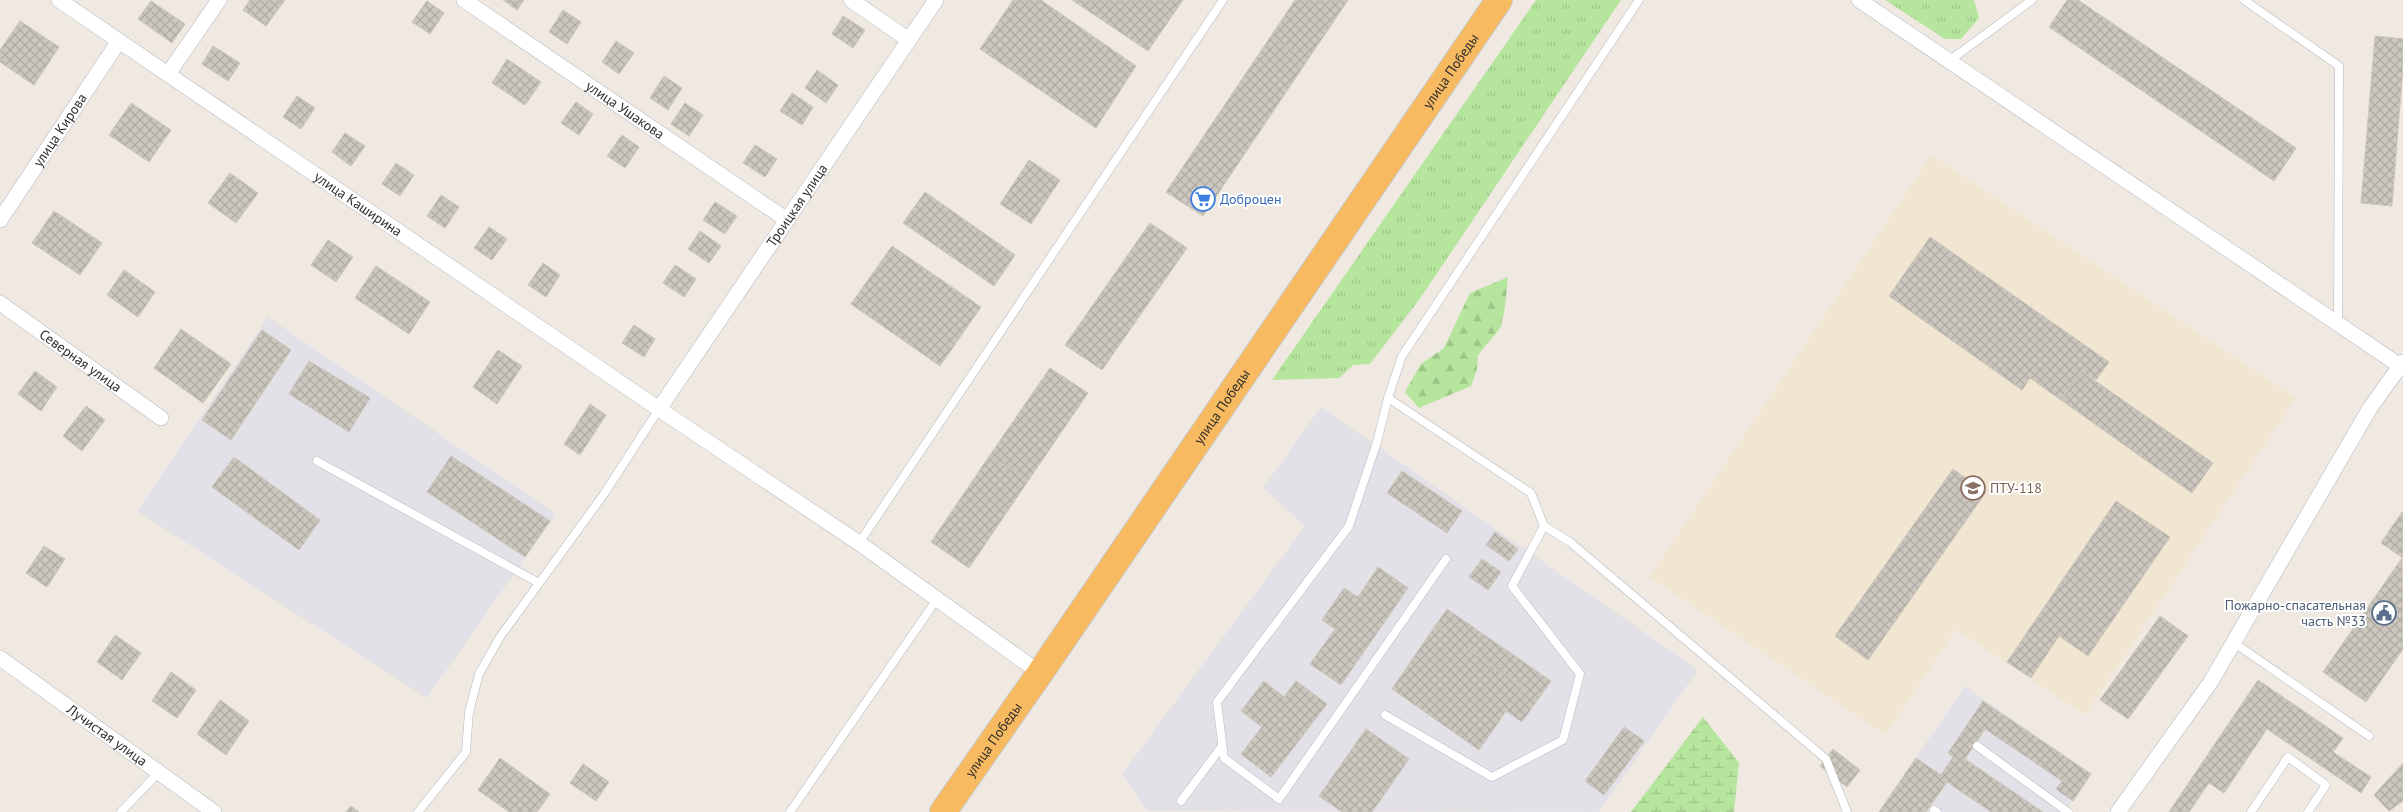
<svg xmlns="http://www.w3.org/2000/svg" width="2403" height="812" font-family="'PT Sans',sans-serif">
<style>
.industrial{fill:#e3e1e8}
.education{fill:#f0e6d1}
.grass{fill:url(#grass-tufts)}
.forest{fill:url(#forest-firs)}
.wetland{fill:url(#wetland-marsh)}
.building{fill:url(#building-cross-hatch);stroke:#cbc5ba}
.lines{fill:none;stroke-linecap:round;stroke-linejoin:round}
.service-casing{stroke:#b4b7c1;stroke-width:9}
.minor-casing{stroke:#b4b7c1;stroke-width:16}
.trunk-casing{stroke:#c9c9c9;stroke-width:28}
.service{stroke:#fff;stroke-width:8}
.minor{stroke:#fff;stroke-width:15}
.trunk{stroke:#f8ba60;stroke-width:26}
.labels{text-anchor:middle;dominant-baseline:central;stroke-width:4;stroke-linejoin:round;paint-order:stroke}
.street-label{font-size:14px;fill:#2e2e2e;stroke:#fff}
.shop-label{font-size:14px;fill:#366cbe;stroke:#fff;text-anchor:start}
.education-label{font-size:14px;fill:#785e54;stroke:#fff;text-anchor:start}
.service-label{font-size:14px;fill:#4e5e75;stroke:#fff;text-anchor:end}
</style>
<defs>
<pattern id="grass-tufts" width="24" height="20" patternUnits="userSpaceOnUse" patternTransform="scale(1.25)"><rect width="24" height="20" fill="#b6e59e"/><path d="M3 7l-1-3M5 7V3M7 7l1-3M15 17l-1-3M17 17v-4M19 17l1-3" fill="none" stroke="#9dc588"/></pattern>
<pattern id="forest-firs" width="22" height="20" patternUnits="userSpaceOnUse" patternTransform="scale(1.25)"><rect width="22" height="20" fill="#b6e59e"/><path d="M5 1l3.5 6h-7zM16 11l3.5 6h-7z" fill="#9dc588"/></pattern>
<pattern id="wetland-marsh" width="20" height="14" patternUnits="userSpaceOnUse" patternTransform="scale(1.25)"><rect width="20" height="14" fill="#b6e59e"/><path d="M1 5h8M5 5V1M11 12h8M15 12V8" fill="none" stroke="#9dc588"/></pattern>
<pattern id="building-cross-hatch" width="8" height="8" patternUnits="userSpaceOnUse" patternTransform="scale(1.25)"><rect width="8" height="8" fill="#cbc7bf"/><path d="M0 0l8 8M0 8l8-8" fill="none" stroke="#afaba4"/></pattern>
</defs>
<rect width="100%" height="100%" fill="#efe9e1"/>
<!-- industrial -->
<g class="industrial">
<polygon points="268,317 556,514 427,698 137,511"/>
<polygon points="1321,407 1698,670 1599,812 1147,811 1122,774 1305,526 1263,488"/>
<polygon points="1965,686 2091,774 2065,812 1879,812"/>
</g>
<!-- education -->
<polygon class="education" points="1931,155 2296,398 2085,715 1956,629 1885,735 1649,577"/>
<!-- grass -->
<g class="grass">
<polygon points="1536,0 1621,0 1419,300 1370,364 1353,365 1339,378 1272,380"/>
<polygon points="1885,0 1974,0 1979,18 1961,39 1945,39"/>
</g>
<!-- forest -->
<polygon class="forest" points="1508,277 1505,307 1501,327 1478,355 1477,369 1471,386 1419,408 1405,392 1421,364 1444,348 1470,293"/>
<!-- wetland -->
<polygon class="wetland" points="1703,717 1739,763 1734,812 1631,812"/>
<!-- building -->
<g class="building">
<polygon points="250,0 285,0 266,26 243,10"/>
<polygon points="503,0 524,0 517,10"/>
<polygon points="1013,0 1041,0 1136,66 1096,128 980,49"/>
<polygon points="1072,0 1183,0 1148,51"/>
<polygon points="1295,0 1348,0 1307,61 1271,36"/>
<polygon points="2067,0 2078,0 2296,148 2274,181 2049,27"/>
<polygon points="151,1 185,24 172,43 138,19"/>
<polygon points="427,1 444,13 430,34 412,22"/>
<polygon points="563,10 581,22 567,44 549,32"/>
<polygon points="843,16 865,30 853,48 832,34"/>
<polygon points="20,21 59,47 34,85 0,62 0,50"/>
<polygon points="1271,36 1307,61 1203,216 1166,192"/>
<polygon points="2375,36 2403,39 2403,67 2392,206 2361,203"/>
<polygon points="616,41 634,53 619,74 602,62"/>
<polygon points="213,46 240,63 228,81 202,64"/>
<polygon points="507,59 541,82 525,105 492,83"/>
<polygon points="817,70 838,85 826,103 805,88"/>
<polygon points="664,76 682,88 668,110 650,98"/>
<polygon points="792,93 813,107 802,125 780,111"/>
<polygon points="297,96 315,108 301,129 283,117"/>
<polygon points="576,102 593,114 579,135 561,123"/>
<polygon points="131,103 171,130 149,162 109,135"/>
<polygon points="685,103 703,115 689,136 671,124"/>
<polygon points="345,133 365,146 351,166 332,152"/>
<polygon points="622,135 639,147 625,168 607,156"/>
<polygon points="755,145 777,159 765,177 743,163"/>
<polygon points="1029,160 1060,180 1031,224 1000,204"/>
<polygon points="396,163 414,175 400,196 382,184"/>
<polygon points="230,173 258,193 236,223 208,203"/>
<polygon points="925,192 1015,255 994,286 903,223"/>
<polygon points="441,195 459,207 445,228 427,216"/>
<polygon points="715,202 737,216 725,234 703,220"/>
<polygon points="54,211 102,243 80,275 32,243"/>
<polygon points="1150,223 1187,248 1102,370 1065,345"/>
<polygon points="489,227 507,239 492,260 474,248"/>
<polygon points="700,231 721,246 709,263 688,249"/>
<polygon points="1930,237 2109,362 2096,380 2081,371 2061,400 2030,378 2022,390 1889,296"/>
<polygon points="328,240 353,257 336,282 311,265"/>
<polygon points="892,246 981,307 940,366 851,304"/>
<polygon points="543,263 560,275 546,297 528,285"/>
<polygon points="675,265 696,279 684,297 663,283"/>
<polygon points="376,266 430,302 409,334 355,298"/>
<polygon points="124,270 155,292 138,317 107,295"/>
<polygon points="634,325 655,339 644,357 622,343"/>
<polygon points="181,329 231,364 203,403 154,368"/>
<polygon points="262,330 291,350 231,440 202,420"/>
<polygon points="498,350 522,366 497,404 473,387"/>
<polygon points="309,361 370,398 349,432 289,394"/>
<polygon points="1050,368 1088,393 1028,481 990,455"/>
<polygon points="35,371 57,387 41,411 18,394"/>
<polygon points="2081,371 2213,463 2192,493 2061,400"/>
<polygon points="590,404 606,415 580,455 564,444"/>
<polygon points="86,406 105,420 82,451 63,436"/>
<polygon points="990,455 1028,481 969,568 931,542"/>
<polygon points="451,456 550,521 525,557 427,492"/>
<polygon points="234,457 320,520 299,550 212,487"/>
<polygon points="1953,469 1986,492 1868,660 1835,636"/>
<polygon points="1402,471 1462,511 1447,533 1387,493"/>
<polygon points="2116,501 2170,537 2088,656 2059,636 2031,678 2007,662"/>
<polygon points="2402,512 2403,513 2403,558 2381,543"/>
<polygon points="1495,532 1518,549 1509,561 1486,545"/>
<polygon points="44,546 65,559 47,587 26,573"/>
<polygon points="2402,558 2403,649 2366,702 2323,672"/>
<polygon points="1482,559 1501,572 1488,590 1469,577"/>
<polygon points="1378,567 1408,588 1341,685 1310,664 1335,629 1322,620 1344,588 1358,597"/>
<polygon points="1447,609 1551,681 1522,722 1506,711 1523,687 1435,626"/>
<polygon points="2160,616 2188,636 2128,719 2100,700"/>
<polygon points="1435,626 1523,687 1479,750 1392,689"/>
<polygon points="115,635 141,653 122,680 97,662"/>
<polygon points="171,672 196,690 177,718 152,701"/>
<polygon points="2258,680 2343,738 2333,752 2371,777 2361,793 2267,729 2224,793 2209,783 2189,812 2169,812"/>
<polygon points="1264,681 1284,697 1296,681 1327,704 1271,777 1241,754 1262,727 1241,711"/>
<polygon points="220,700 249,721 226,755 197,734"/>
<polygon points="1983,701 2091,774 2073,801 2056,789 2062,781 1985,729 1965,759 2043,812 1991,812 1947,782 1926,812 1879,812 1916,758 1941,775 1953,757 1948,753"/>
<polygon points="1624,727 1644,741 1604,795 1585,781"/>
<polygon points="1366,729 1409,759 1372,812 1342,812 1319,796"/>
<polygon points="1833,749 1860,770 1847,787 1820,766"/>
<polygon points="500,758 550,794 537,812 509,812 478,790"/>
<polygon points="2403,763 2403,801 2389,811 2374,795"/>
<polygon points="583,764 609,782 596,801 570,783"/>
<polygon points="351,806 359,812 346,812"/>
</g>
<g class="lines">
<!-- service casing -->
<g class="service-casing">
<g id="service">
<polyline points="1639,0 1402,356 1388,398 1531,493 1544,526 1570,542 1826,759 1847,812"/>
<polyline points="2244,0 2339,66 2338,324"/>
<polyline points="1949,61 2032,0"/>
<polyline points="1388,398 1377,442 1349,526 1217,702 1224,758 1279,799 1446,559"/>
<polyline points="317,461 539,583"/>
<polyline points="859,543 1223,0"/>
<polyline points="2233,642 2369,736"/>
<polyline points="1385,715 1492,777 1563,740 1580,674 1512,586 1544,526"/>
<polyline points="1977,746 2068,812"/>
<polyline points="1181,801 1222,746"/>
<polyline points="1934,810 1937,812"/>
<polyline points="121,812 159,772"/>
<polyline points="418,812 466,752 469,712 479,674 500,637 604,494 659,409"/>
<polyline points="790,812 937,599"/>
<polyline points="2251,812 2288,757 2326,785 2308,812"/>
</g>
</g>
<!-- minor casing -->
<g class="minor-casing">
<g id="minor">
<path id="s1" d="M59,0L659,409L859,543L1040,673"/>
<path id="s2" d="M464,0L787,220"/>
<polyline points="851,0 909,40"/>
<polyline points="1859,0 2399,365"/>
<polyline points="168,74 219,0"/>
<path id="s3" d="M0,220L119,41"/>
<path id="s4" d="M0,303L161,418"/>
<path id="s5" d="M659,409L936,0"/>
<path id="s6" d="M0,658L214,812"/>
<polyline points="2118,812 2210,683 2370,408 2403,362"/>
</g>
</g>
<!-- trunk casing -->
<g class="trunk-casing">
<g id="trunk">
<path id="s7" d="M943,812L1040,673L1499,0"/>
</g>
</g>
<!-- service -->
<use href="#service" class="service"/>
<!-- minor -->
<use href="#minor" class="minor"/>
<!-- trunk -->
<use href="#trunk" class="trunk"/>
</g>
<!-- icons -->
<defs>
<g id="supermarket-ring" transform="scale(1.25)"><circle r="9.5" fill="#fff" stroke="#3f7fe0" stroke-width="1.5"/><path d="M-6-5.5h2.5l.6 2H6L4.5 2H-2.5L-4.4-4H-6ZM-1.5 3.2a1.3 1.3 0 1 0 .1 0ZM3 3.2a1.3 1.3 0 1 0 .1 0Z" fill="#3f7fe0"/></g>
<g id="university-ring" transform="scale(1.25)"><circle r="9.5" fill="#fff" stroke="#8d6e63" stroke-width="1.5"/><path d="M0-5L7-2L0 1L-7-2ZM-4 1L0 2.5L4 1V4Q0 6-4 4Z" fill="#8d6e63"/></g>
<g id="civic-ring" transform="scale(1.25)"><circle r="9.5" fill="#fff" stroke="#5c6f8a" stroke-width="1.5"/><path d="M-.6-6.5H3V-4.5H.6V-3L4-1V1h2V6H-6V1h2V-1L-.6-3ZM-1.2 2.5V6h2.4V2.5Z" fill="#5c6f8a"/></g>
</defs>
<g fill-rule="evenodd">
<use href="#supermarket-ring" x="1203" y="199"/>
<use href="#university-ring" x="1973" y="488"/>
<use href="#civic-ring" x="2384" y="613"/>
</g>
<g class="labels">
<!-- street labels -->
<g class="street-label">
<text stroke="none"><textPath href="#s7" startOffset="898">улица Победы</textPath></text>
<text stroke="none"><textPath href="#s2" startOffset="195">улица Ушакова</textPath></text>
<text stroke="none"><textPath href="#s3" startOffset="108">улица Кирова</textPath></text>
<text stroke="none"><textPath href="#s1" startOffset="362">улица Каширина</textPath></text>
<text stroke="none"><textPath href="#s5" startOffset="246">Троицкая улица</textPath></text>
<text stroke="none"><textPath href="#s4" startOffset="99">Северная улица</textPath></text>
<text stroke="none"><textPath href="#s7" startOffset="492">улица Победы</textPath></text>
<text stroke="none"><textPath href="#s6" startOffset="132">Лучистая улица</textPath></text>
<text stroke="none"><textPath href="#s7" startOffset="88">улица Победы</textPath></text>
</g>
<!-- shop labels -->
<g class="shop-label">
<text x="1220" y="199">Доброцен</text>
</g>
<!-- education labels -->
<g class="education-label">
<text x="1990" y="488">ПТУ-118</text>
</g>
<!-- service labels -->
<g class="service-label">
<text x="2366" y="605">Пожарно-спасательная<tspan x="2366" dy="16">часть №33</tspan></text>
</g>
</g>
</svg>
